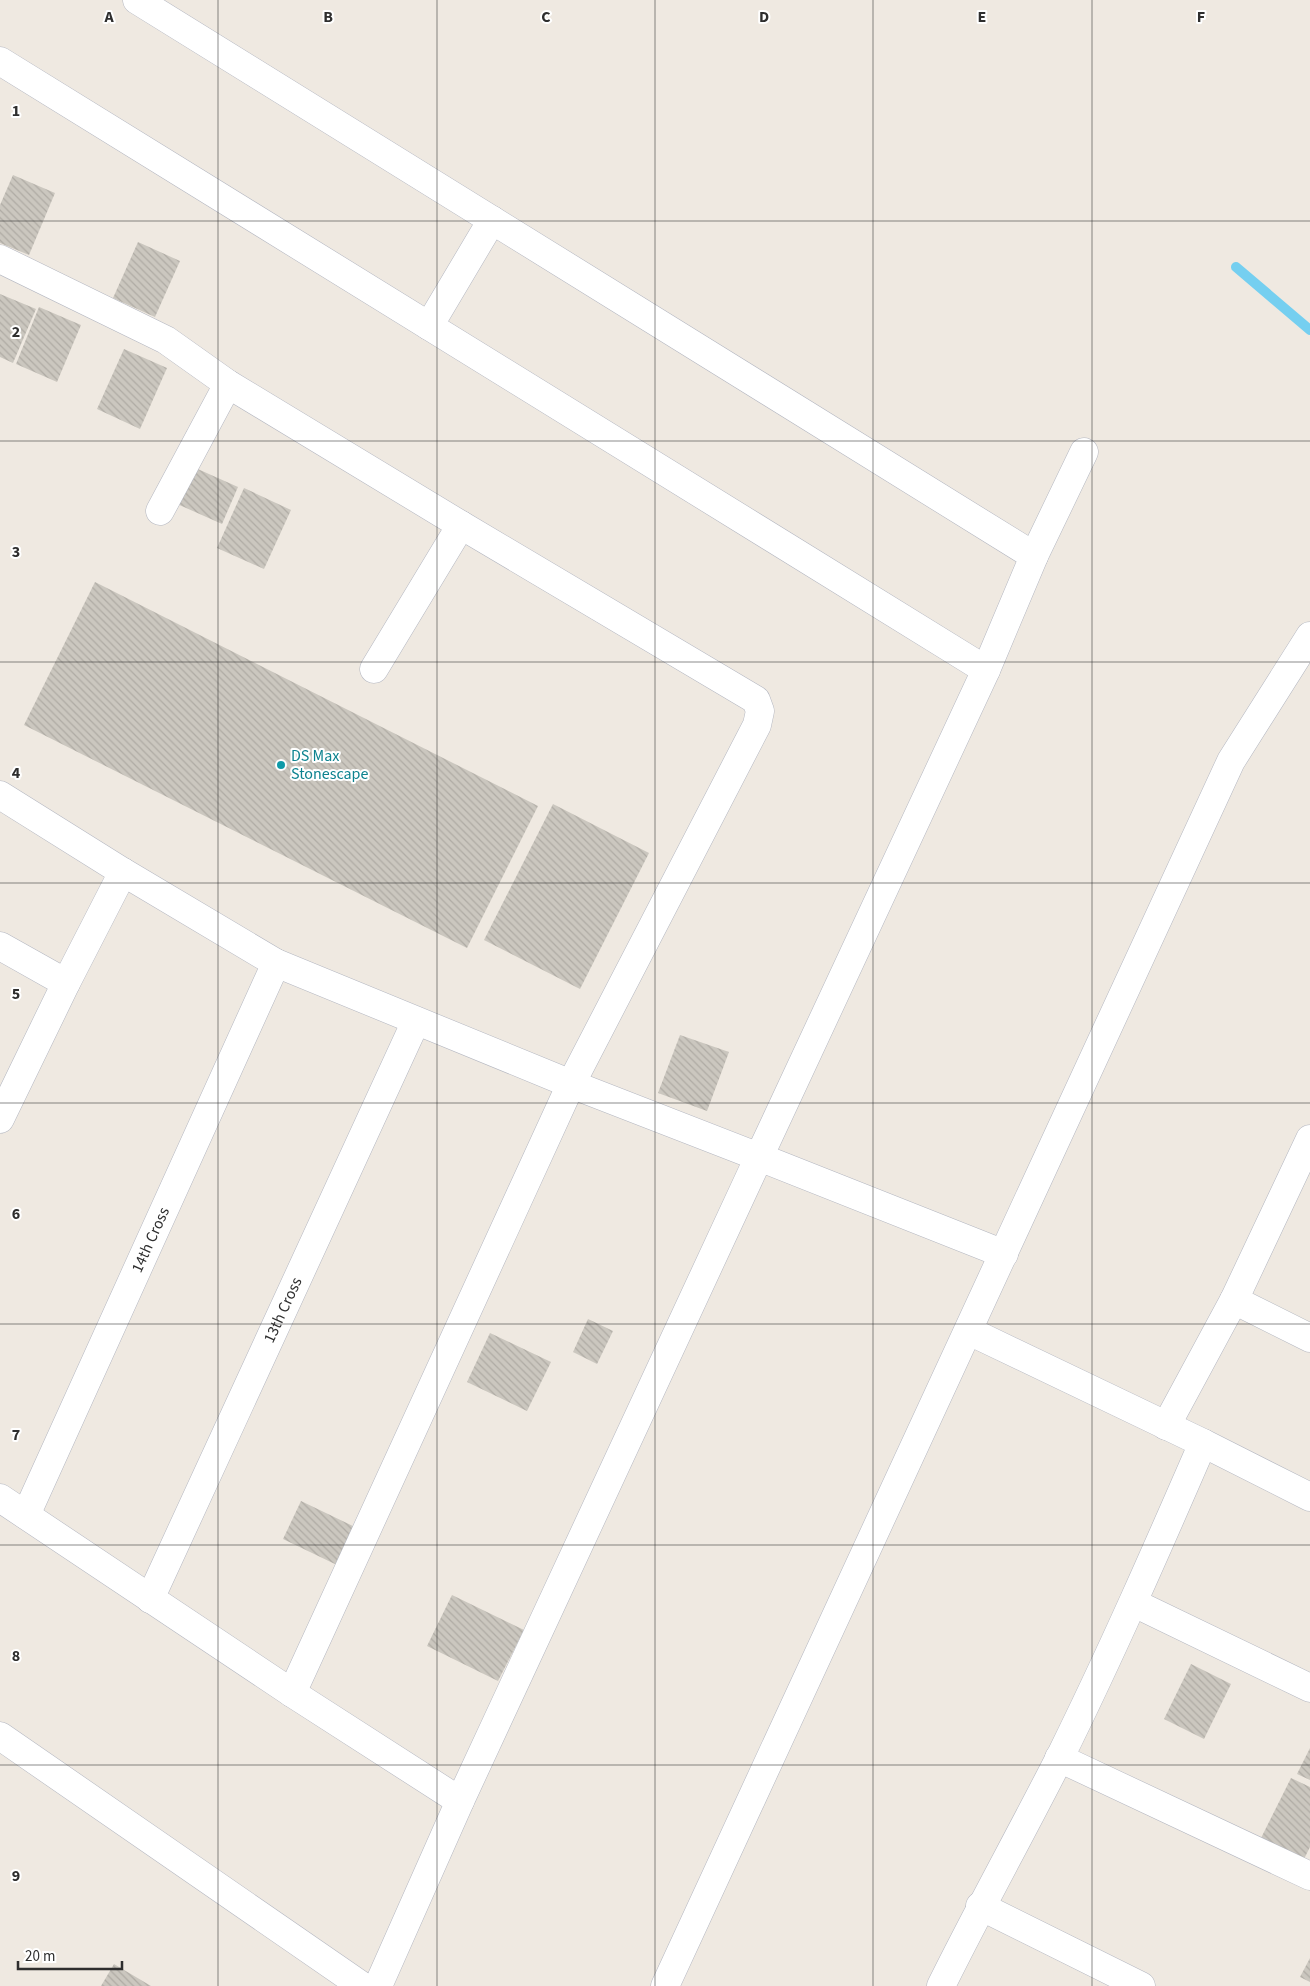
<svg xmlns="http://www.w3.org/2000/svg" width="1310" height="1986" font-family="'Source Sans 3',sans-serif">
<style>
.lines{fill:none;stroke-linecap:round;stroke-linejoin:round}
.stream{stroke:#75cff0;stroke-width:10}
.building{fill:url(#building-back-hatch)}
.minor-casing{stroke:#b4b7c1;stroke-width:29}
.minor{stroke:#fff;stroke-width:28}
.grid{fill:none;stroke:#2e2e2e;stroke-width:1;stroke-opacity:0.55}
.culture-dot{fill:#0f9aa8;stroke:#fff;stroke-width:2}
.labels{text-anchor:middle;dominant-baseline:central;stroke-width:4;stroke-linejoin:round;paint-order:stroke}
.culture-label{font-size:16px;fill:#0d838f;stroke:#fff;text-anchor:start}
.street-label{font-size:16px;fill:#2e2e2e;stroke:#fff}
.grid-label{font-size:16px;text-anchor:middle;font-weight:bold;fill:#2e2e2e;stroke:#fff;stroke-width:4;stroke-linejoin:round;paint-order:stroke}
</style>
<defs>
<pattern id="building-back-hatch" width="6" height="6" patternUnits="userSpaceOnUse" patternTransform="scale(1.25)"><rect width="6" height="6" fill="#cbc7bf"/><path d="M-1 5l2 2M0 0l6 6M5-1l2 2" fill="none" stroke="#afaba4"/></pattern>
</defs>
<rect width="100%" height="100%" fill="#efe9e1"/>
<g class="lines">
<!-- stream -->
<polyline class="stream" points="1236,267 1310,330"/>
</g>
<!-- building -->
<g class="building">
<polygon points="13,175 55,193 29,255 0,243 0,205"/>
<polygon points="138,242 180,261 155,317 113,298"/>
<polygon points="0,294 36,309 13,363 0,357"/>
<polygon points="39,307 81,325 57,382 16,364"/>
<polygon points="124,349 167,368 140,429 97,409"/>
<polygon points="191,466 238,487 222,524 175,503"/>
<polygon points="244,488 291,510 264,569 217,548"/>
<polygon points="95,582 538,806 467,948 24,725"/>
<polygon points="553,804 649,853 580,989 484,940"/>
<polygon points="680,1035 729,1052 707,1111 658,1093"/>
<polygon points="588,1319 613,1331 597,1364 573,1352"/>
<polygon points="490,1333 551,1362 527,1411 467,1382"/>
<polygon points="301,1501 357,1528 339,1566 283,1539"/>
<polygon points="452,1595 524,1630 498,1681 427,1646"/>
<polygon points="1191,1664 1231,1684 1204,1739 1164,1719"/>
<polygon points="1310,1748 1310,1780 1297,1774"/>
<polygon points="1291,1778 1310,1787 1310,1847 1304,1859 1261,1838"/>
<polygon points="1310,1958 1310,1982 1300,1977"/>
<polygon points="114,1964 151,1986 101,1986"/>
</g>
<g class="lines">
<!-- minor casing -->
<g class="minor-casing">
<g id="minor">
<polyline points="0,61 986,670"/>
<polyline points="0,259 166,340 228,384 461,525 756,700 760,711 757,725 571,1084 292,1693"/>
<polyline points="429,326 492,220"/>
<polyline points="160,511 228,384"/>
<polyline points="1034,556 1084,452"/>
<polyline points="374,669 461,525"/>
<polyline points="0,795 123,872"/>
<polyline points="0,946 66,983"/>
<polyline points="0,1119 66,983 123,872 276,963 571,1084 759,1157 986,670 1034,556 137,0"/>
<polyline points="1234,1300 1310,1338"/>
<polyline points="1166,1426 1234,1300 1310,1139"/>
<polyline points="1203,1443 1310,1497"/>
<polyline points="0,1498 292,1693 460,1801"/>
<path id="s1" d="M26,1515L276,963"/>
<path id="s2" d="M150,1599L416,1021"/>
<polyline points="1134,1603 1310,1688"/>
<polyline points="0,1736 362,1986"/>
<polyline points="1059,1758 1310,1876"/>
<polyline points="980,1906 1141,1986"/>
<polyline points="378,1986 460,1801 759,1157 1004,1254"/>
<polyline points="665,1986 1231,761 1310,636"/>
<path d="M941,1986C979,1909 1021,1834 1060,1757C1111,1654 1157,1549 1203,1443L969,1331"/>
</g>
</g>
<!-- minor -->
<use href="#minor" class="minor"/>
</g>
<!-- grid -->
<path class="grid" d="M218,0V1986M437,0V1986M655,0V1986M873,0V1986M1092,0V1986M0,221H1310M0,441H1310M0,662H1310M0,883H1310M0,1103H1310M0,1324H1310M0,1545H1310M0,1765H1310"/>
<!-- markers -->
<circle class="culture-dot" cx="281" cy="765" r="5"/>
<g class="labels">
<!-- culture labels -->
<g class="culture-label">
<text x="291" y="756">DS Max<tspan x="291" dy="18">Stonescape</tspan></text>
</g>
<!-- street labels -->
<g class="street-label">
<text stroke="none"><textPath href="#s1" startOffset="302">14th Cross</textPath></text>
<text stroke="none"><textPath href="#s2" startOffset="318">13th Cross</textPath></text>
</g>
</g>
<g class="grid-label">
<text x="109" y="22">A</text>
<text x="328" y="22">B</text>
<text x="546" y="22">C</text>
<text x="764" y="22">D</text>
<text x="982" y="22">E</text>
<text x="1201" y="22">F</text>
<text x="16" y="116">1</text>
<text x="16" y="337">2</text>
<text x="16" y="557">3</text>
<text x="16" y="778">4</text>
<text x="16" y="999">5</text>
<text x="16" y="1219">6</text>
<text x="16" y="1440">7</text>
<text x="16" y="1661">8</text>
<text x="16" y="1881">9</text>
</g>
<!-- scale -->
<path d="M18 1961v8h104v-8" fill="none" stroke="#2e2e2e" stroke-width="2.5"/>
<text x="25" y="1961" font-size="15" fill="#2e2e2e" stroke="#ffffff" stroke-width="4" paint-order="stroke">20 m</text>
</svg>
